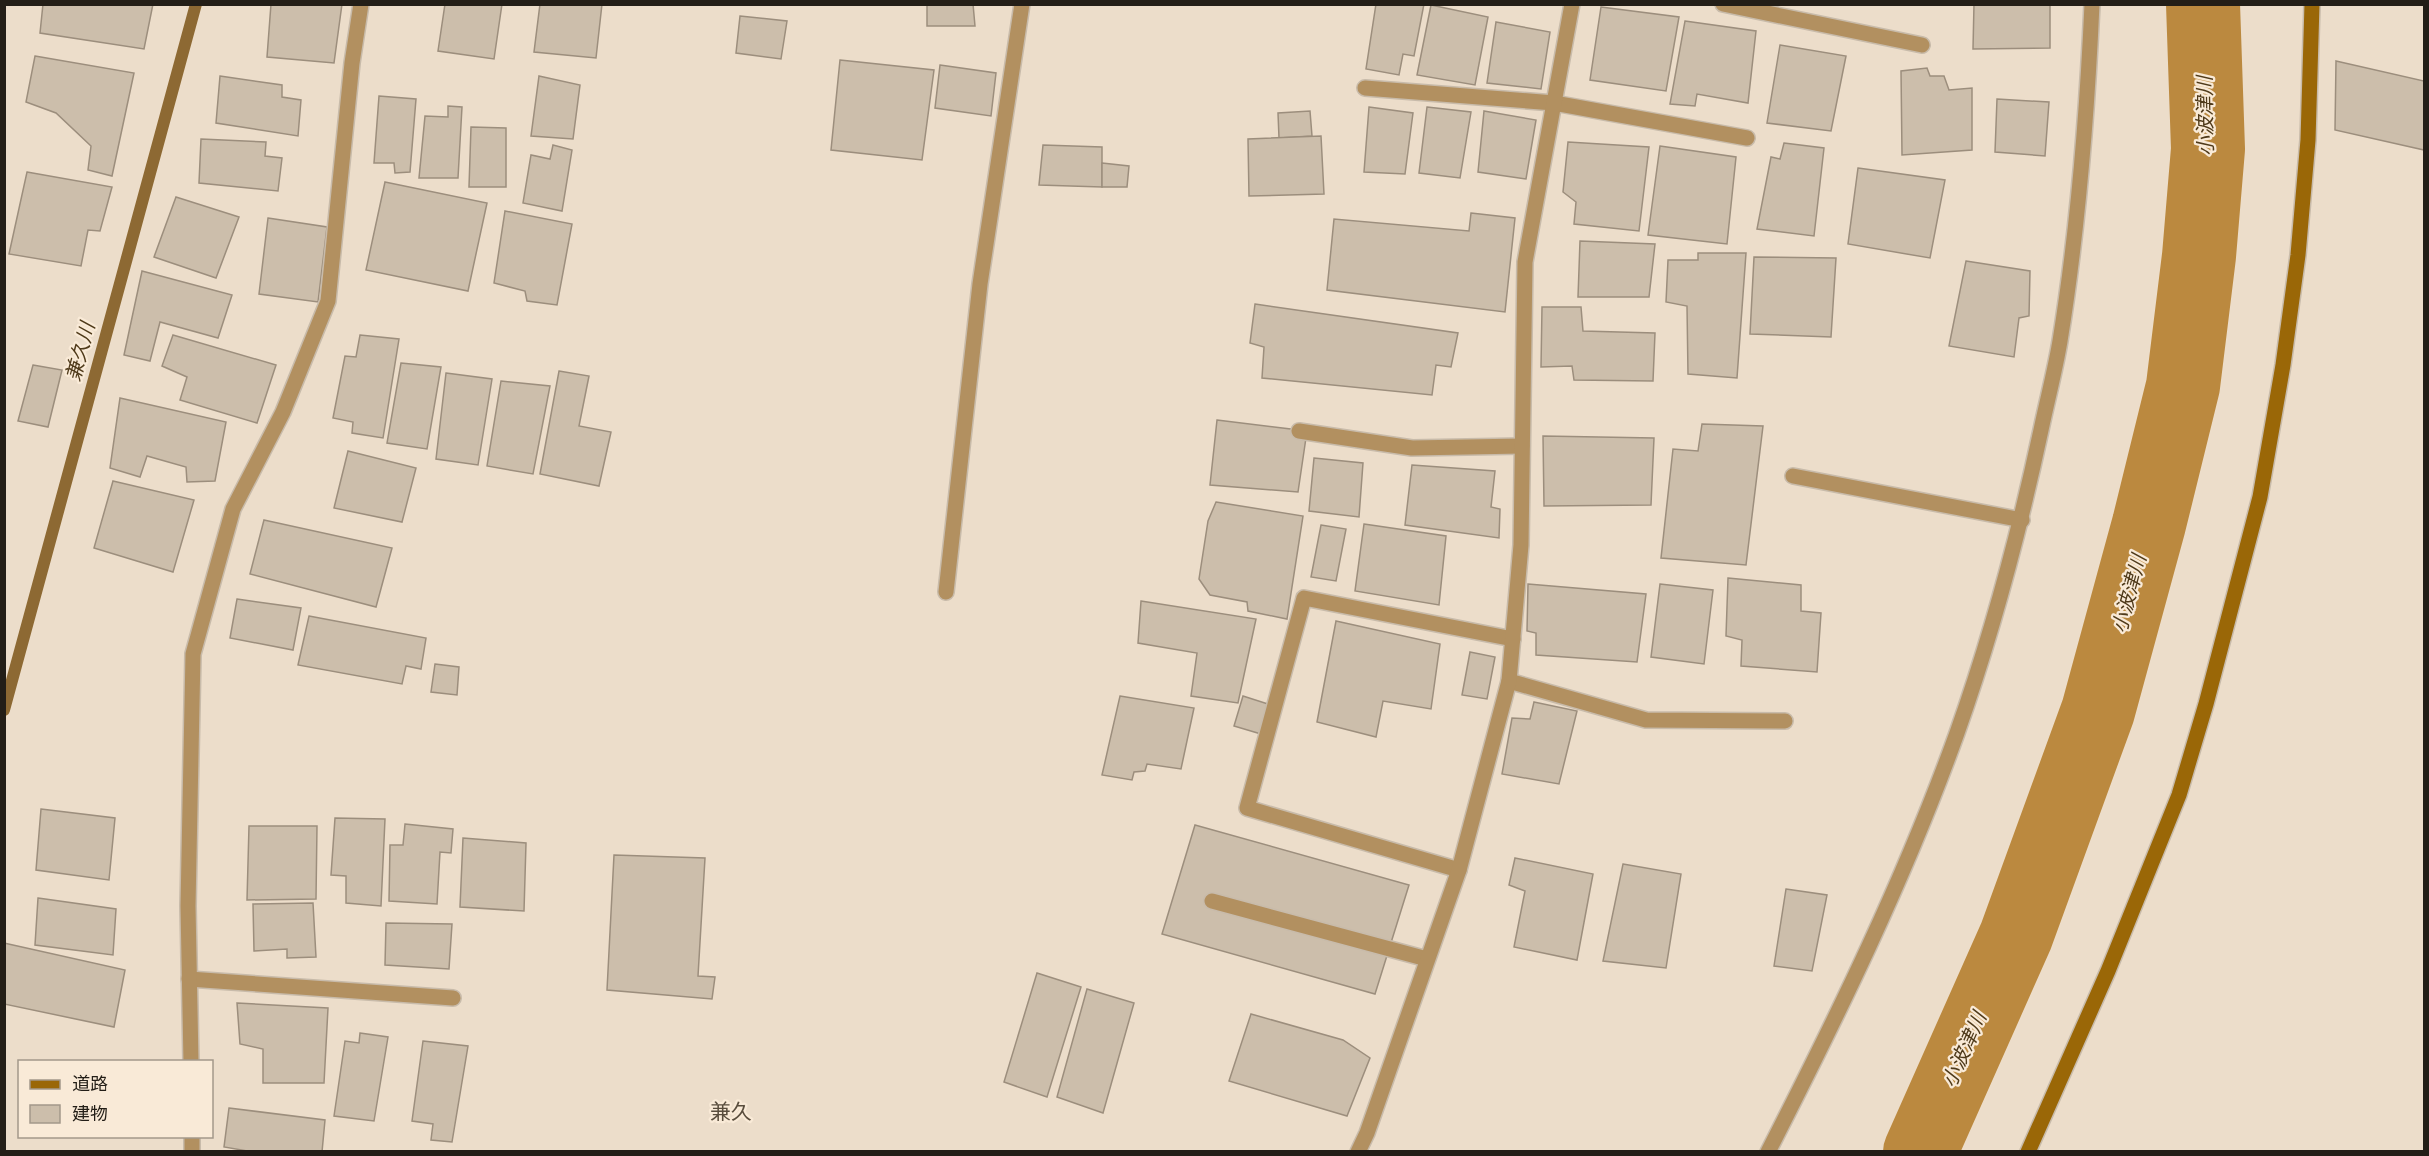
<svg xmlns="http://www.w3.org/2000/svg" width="2429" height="1156" font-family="'Alegreya Sans','Noto Sans JP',sans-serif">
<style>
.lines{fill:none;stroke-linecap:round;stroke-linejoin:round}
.stream{stroke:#8d6933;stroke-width:12}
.river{stroke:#bb893f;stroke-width:74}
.building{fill:#ccbeab;stroke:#9c8e7d;stroke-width:1.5}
.lane-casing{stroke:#c8bbaa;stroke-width:18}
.street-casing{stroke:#c8bbaa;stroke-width:18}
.secondary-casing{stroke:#c8bbaa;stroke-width:18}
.lane{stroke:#b29060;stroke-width:15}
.street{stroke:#b29060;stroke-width:15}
.secondary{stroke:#9a6707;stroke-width:15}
.labels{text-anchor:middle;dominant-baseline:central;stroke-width:4.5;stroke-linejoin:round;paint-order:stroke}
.water-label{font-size:20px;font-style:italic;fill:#4f3a1a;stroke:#f9ead7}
.quarter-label{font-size:21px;fill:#594d3d;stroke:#f9ead7}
</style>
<rect width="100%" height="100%" fill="#ecddca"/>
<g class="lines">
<!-- stream -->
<polyline class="stream" points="4,710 196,4"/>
<!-- river -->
<polyline class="river" points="1920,1152 2016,936 2098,711 2149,524 2183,386 2199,256 2208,149 2203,4"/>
</g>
<!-- building -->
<g class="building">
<polygon points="43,4 153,4 144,49 40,33"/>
<polygon points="271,4 342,4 334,63 267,57"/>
<polygon points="445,4 502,4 494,59 438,51"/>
<polygon points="540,4 602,4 596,58 534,52"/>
<polygon points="927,4 973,4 975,26 927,26"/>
<polygon points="1376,4 1424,4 1414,56 1403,54 1399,75 1366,69"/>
<polygon points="1974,4 2050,4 2050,48 1973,49"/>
<polygon points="1431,5 1488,17 1475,85 1417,75"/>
<polygon points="1601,7 1679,17 1666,91 1590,80"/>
<polygon points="740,16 787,21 781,59 736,53"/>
<polygon points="1685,21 1756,31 1748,103 1697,94 1695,106 1670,104"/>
<polygon points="1496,22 1550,32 1541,89 1487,83"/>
<polygon points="1780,45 1846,56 1831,131 1767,123"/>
<polygon points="35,56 134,73 112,176 88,170 91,146 56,113 26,102"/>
<polygon points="840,60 934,70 922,160 831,150"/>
<polygon points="2336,61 2424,81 2424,150 2335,130"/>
<polygon points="940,65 996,73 991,116 935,108"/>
<polygon points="1927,68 1930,76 1944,76 1949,90 1972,88 1972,150 1902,155 1901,71"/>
<polygon points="220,76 282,85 282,97 301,100 298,136 216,123"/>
<polygon points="539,76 580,85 573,139 531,136"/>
<polygon points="379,96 416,99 410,172 395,173 394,163 374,163"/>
<polygon points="1997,99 2049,102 2045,156 1995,152"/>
<polygon points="448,106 462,107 458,178 419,178 425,116 448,117"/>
<polygon points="1369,107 1413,113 1405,174 1364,172"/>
<polygon points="1427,107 1471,112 1460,178 1419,173"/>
<polygon points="1310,111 1312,136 1279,138 1278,113"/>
<polygon points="1484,111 1536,120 1526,179 1478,172"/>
<polygon points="471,127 506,128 506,187 469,187"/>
<polygon points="1321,136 1324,194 1249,196 1248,139"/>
<polygon points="201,139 266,142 265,156 282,158 278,191 199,183"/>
<polygon points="1568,142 1649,147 1639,231 1574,224 1576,202 1563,192"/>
<polygon points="1784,143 1824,148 1814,236 1757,229 1771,157 1780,159"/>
<polygon points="553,145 572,150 562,211 523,203 531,155 550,159"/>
<polygon points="1043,145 1102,147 1102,187 1039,185"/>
<polygon points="1660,146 1736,157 1727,244 1648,235"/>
<polygon points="1102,163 1129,166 1127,187 1102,187"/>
<polygon points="1858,168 1945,180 1930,258 1848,244"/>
<polygon points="27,172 112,187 100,231 88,230 81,266 9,254"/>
<polygon points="385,182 487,203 468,291 366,270"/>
<polygon points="176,197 239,217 216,278 154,257"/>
<polygon points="505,211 572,224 557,305 527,301 525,291 494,283"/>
<polygon points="1471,213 1515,218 1505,312 1327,290 1334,219 1469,231"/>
<polygon points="268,218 327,227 318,302 259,294"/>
<polygon points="1580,241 1655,244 1649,297 1578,297"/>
<polygon points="1698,253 1746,253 1737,378 1688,374 1687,306 1666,302 1668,260 1698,260"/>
<polygon points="1754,257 1836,258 1831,337 1750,334"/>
<polygon points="1966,261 2030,271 2029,316 2019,318 2014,357 1949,346"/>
<polygon points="142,271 232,295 218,338 160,322 150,361 124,355"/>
<polygon points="1255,304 1458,333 1451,367 1436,365 1432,395 1262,378 1264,347 1250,343"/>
<polygon points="1542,307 1581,307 1583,331 1655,333 1653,381 1574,380 1572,366 1541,367"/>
<polygon points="173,335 276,365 257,423 180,400 187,377 162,366"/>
<polygon points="360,335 399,339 383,438 352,433 353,422 333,418 345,356 356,357"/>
<polygon points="401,363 441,367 427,449 387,443"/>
<polygon points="33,365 62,370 48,427 18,421"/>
<polygon points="559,371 589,376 579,426 611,432 599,486 540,474"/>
<polygon points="446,373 492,379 478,465 436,459"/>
<polygon points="501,381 550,386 533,474 487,466"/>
<polygon points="120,398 226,422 215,481 187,482 186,467 147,456 140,477 110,468"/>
<polygon points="1217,420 1307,431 1298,492 1210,485"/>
<polygon points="1702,424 1763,426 1746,565 1661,558 1673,449 1698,451"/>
<polygon points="1543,436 1654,438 1651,505 1544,506"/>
<polygon points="348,451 416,468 402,522 334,508"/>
<polygon points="1314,458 1363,463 1359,517 1309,511"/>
<polygon points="1412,465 1495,471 1491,507 1500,509 1499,538 1405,525"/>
<polygon points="113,481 194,500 173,572 94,548"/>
<polygon points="1216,502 1303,516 1287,619 1248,611 1247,602 1210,595 1199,579 1208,521"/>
<polygon points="264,520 392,548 376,607 250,574"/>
<polygon points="1364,524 1446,536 1439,605 1355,591"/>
<polygon points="1321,525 1346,529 1336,581 1311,577"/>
<polygon points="1728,578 1801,585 1801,611 1821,613 1817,672 1741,666 1742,640 1726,636"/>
<polygon points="1528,584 1646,594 1637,662 1536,655 1536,633 1527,631"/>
<polygon points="1660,584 1713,590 1704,664 1651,657"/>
<polygon points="237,599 301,608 293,650 230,638"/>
<polygon points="1141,601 1256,619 1238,703 1191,696 1197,653 1138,643"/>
<polygon points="309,616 426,638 421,669 406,666 402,684 298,665"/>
<polygon points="1336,621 1440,644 1431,709 1383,701 1376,737 1317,722"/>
<polygon points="1470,652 1495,657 1487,699 1462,695"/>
<polygon points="435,664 459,667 457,695 431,692"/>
<polygon points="1120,696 1194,708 1181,769 1147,764 1145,771 1134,772 1132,780 1102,775"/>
<polygon points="1243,696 1268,704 1261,734 1234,726"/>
<polygon points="1534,702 1577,711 1559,784 1502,774 1512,718 1530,719"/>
<polygon points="41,809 115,818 109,880 36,870"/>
<polygon points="335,818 385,819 381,906 346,903 346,876 331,875"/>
<polygon points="405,824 453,829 451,853 440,852 437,904 389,901 390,845 403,845"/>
<polygon points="1195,825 1409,885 1375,994 1162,934"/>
<polygon points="249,826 317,826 316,899 247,900"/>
<polygon points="463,838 526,843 524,911 460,907"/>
<polygon points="614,855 705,858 698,976 715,977 712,999 607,990"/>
<polygon points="1515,858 1593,874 1577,960 1514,947 1525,891 1509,885"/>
<polygon points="1623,864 1681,874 1666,968 1603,961"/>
<polygon points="1786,889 1827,895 1812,971 1774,966"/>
<polygon points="38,898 116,909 113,955 35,945"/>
<polygon points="313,903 316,957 287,958 287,949 254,951 253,904"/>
<polygon points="386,923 452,924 449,969 385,965"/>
<polygon points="4,943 125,970 114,1027 4,1004"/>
<polygon points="1037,973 1081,987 1047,1097 1004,1082"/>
<polygon points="1087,989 1134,1003 1103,1113 1057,1097"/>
<polygon points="237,1003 328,1008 324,1083 263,1083 263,1049 240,1044"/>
<polygon points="1251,1014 1343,1040 1370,1058 1347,1116 1229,1081"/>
<polygon points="360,1033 388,1037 374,1121 334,1116 345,1041 359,1043"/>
<polygon points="423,1041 468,1046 452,1142 431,1140 433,1124 412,1121"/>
<polygon points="229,1108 325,1120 322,1152 253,1152 224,1147"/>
</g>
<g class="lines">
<!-- lane casing -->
<g class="lane-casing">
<polyline id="lane" points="946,592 980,284 1022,4"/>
</g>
<!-- street casing -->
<g class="street-casing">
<g id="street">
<polyline points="1723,4 1922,45"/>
<polyline points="1365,88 1554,103 1747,138"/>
<polyline points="1299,431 1412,448 1522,446"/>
<polyline points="1793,476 2022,520"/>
<polyline points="1509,681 1646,720 1785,721"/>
<polyline points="1459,870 1247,808 1304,598 1513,639"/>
<polyline points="1212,901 1427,959"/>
<polyline points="189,979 453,998"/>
<polyline points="191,1062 188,906 193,654 233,509 283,412 328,301 352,63 361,4"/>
<polyline points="192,1136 192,1152"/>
<polyline points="1358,1152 1367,1133 1459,870 1509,681 1521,545 1525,262 1572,4"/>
<path d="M1768,1152C1838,1015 1905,878 1957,733C1992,634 2019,533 2041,430C2047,401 2055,371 2060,341C2078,230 2087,117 2092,4"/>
</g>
</g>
<!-- secondary casing -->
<g class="secondary-casing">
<polyline id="secondary" points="2028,1152 2108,971 2179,795 2206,704 2260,497 2283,365 2298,255 2308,140 2312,4"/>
</g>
<!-- lane -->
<use href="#lane" class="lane"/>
<!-- street -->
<use href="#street" class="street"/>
<!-- secondary -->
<use href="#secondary" class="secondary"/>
</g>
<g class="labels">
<!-- water labels -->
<g class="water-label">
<text transform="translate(2206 116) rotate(-91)">小波津川</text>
<text transform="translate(81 352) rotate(-75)">兼久川</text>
<text transform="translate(2130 594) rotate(-75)">小波津川</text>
<text transform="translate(1965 1050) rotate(-66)">小波津川</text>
</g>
<!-- quarter labels -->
<g class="quarter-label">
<text x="731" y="1112">兼久</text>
</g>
</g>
<!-- border -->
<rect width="2429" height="1156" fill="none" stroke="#231e17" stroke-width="12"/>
<!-- legend -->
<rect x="18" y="1060" width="195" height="78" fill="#f9ead7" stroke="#a3988a" stroke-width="1.5"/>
<rect x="30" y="1080" width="30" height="9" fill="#9a6707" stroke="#a3988a" stroke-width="1.5"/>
<text x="72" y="1090" font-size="18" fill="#231e17">道路</text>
<rect x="30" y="1105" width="30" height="18" fill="#ccbeab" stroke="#a3988a" stroke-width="1.5"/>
<text x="72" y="1120" font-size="18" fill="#231e17">建物</text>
</svg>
